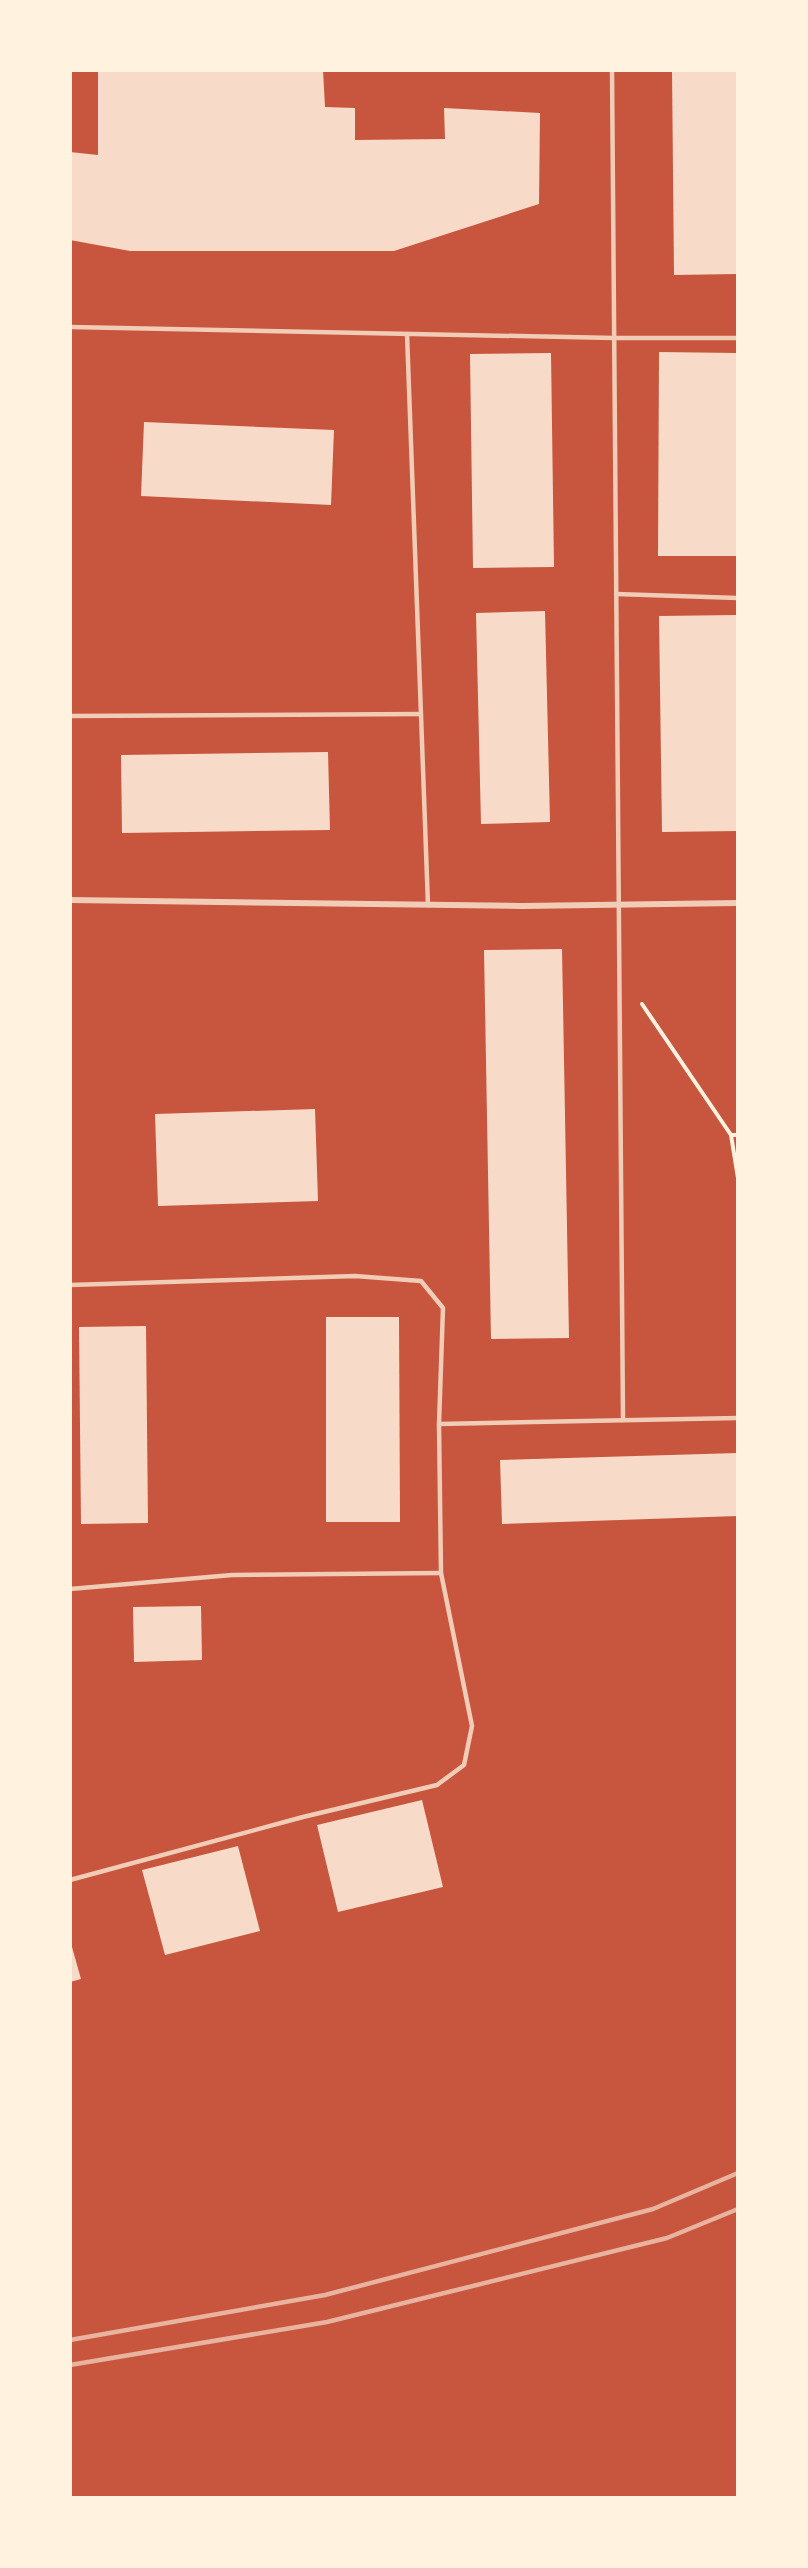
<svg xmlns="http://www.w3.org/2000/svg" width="808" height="2568" font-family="'Open Sans',sans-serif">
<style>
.building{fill:#f7dbc8}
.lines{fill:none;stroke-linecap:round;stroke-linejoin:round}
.path{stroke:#fff3e0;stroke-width:4}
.service{stroke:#f1ccb7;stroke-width:4.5}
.minor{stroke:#f1ccb7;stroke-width:6}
.rail{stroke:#e9b49f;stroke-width:4.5}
</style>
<rect width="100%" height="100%" fill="#c8553d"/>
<!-- building -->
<g class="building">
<polygon points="98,70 323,70 325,107 355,108 355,140 445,139 444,108 540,113 539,204 394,251 130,251 70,240 70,152 98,155"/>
<polygon points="672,70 738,70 738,274 674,275"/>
<polygon points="659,352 737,353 736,556 658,556"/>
<polygon points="551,353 554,567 473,568 470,354"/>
<polygon points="144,422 334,430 331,505 141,496"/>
<polygon points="545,611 550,822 481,824 476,613"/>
<polygon points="736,615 738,831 662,832 659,616"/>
<polygon points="328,752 330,830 122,833 121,755"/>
<polygon points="562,949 569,1338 491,1339 484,950"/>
<polygon points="315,1109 318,1201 158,1206 155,1114"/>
<polygon points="326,1317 399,1317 400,1522 326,1522"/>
<polygon points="146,1326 148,1523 81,1524 79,1327"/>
<polygon points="738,1453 738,1516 502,1524 500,1460"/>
<polygon points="201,1606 202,1660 134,1662 133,1607"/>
<polygon points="422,1800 443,1887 338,1912 317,1825"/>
<polygon points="238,1846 260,1931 165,1955 142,1870"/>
<polygon points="70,1940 81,1979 70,1982"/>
</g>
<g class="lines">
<!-- path -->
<g class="path">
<polyline points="642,1004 731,1135 738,1135"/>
<polyline points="731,1135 738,1178"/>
</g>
<!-- service -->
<g class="service">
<polyline points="612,70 623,1420"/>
<polyline points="70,327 614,338 738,338"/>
<polyline points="407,334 428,905"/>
<polyline points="616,594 738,598"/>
<polyline points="70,716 421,714"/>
<polyline points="70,1285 355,1276 421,1281 443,1308 439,1424 441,1573 472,1726 464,1765 437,1785 303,1817 70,1880"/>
<polyline points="439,1424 738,1418"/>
<polyline points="70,1589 232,1575 441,1573"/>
</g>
<!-- minor -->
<polyline class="minor" points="70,900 522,906 738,903"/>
<!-- rail -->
<g class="rail">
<polyline points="70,2340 325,2295 653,2209 738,2173"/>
<polyline points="70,2365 327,2322 667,2238 738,2209"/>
</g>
</g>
<!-- border -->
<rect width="808" height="2568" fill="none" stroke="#fff3e0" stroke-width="144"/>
</svg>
